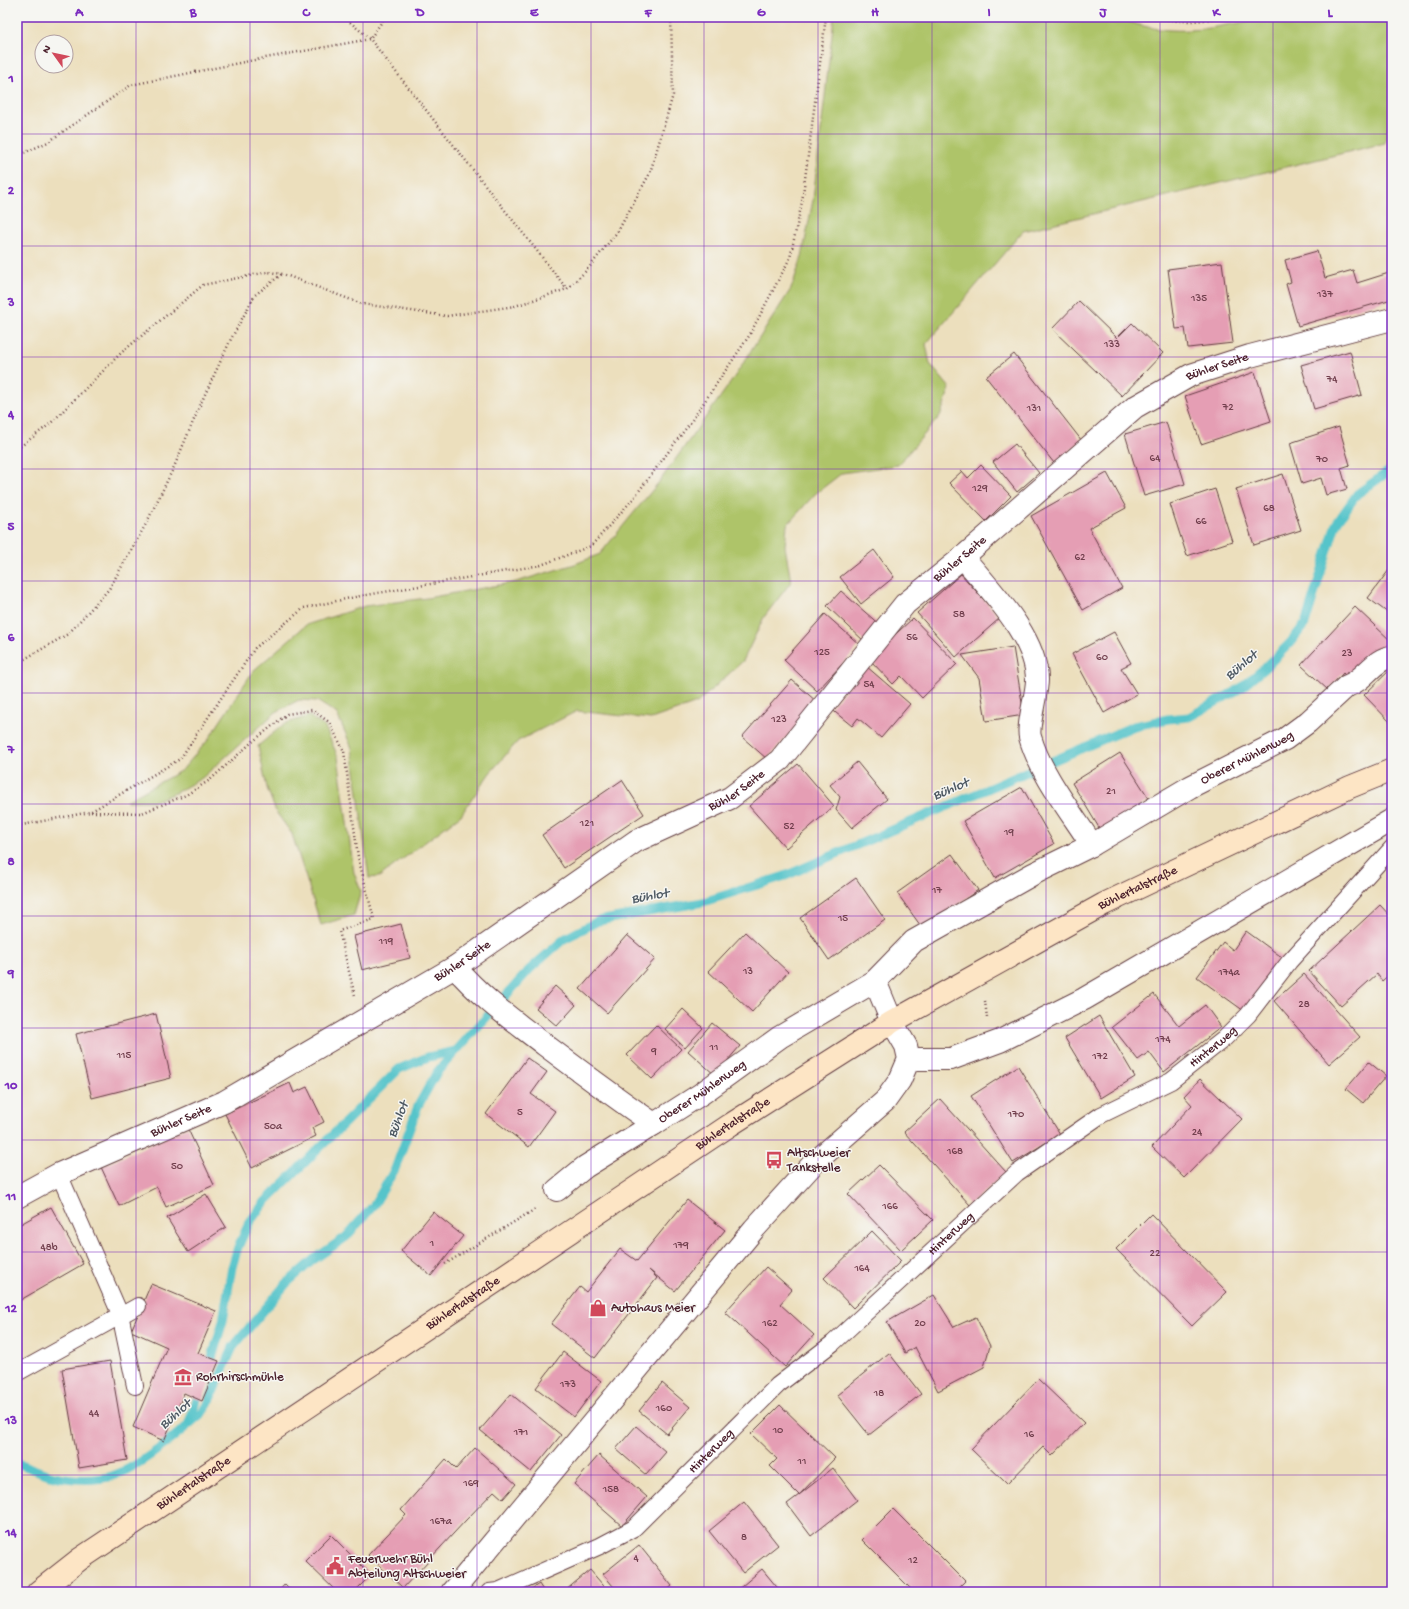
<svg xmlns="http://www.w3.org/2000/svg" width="1409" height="1609" font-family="'Gochi Hand',sans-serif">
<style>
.green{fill:#aec469;stroke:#7c724a}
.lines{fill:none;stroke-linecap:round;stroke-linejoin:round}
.stream{stroke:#56c4ca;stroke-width:9}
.building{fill:#e59eb4}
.service-casing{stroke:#623c41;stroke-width:18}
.minor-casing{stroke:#623c41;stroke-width:24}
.secondary-casing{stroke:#623c41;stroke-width:24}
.path{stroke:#623c41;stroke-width:2.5;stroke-dasharray:1 3;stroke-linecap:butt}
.service{stroke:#fff;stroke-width:16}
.minor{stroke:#fff;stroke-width:22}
.secondary{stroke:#fde5c5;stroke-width:22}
.grid{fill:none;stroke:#7b2cbf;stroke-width:1;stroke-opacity:0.55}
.labels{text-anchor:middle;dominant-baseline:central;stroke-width:3;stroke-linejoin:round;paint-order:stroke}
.number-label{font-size:11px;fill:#713f4d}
.street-label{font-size:13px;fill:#4a1f2b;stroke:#f6f6f2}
.poi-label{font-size:13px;fill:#4a1f2b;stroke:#f6f6f2;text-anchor:start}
.water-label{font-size:14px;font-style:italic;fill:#4e5963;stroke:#f6f6f2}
.neatline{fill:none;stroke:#7b2cbf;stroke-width:1.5}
.grid-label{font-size:13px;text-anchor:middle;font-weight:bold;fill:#7b2cbf}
</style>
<rect width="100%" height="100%" fill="#f6f6f2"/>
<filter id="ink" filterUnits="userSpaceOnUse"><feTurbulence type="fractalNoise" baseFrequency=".025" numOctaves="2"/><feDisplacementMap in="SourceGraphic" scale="8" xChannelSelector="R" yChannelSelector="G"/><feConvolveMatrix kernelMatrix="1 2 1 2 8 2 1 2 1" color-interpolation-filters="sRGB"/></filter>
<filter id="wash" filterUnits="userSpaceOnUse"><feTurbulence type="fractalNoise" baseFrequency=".012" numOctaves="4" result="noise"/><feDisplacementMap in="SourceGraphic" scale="16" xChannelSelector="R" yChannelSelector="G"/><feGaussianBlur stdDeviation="0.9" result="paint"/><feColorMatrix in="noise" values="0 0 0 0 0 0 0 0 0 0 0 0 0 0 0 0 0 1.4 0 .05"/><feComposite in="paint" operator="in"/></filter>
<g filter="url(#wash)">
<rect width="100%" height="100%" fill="#ecdfbd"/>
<!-- green -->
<g class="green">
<path d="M834,17H1117C1153,33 1188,33 1226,25C1238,23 1249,22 1259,17H1392V106L1385,143L1023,231L926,344L930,364L950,388L940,416L898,465L842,473L815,494L787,525L785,546L791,582L764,617L743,661L697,703L651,719L577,711L518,741L489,774L461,815L379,877L369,878L352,748L337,714L317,701L299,700L276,712L202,778L175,793L154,801H126L182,770L208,740L253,671L306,625L365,606L427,598L516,582L575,564L600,554L659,482L731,382L791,289L802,257L813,200Z"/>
<polygon points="309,716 325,727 338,757 354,873 361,891 354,915 321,925 292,834 276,812 267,788 258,746 284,724"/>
</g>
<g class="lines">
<!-- stream -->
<g class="stream">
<polyline points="209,1368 223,1321 232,1267 238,1247 249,1223 265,1202 399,1069 428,1057 456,1051"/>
<polyline points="188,1425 201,1388"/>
<path d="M17,1463C29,1467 42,1473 54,1476C70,1480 97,1481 112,1476C141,1467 179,1433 202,1413L207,1406L233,1347L286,1284L313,1260L346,1237L374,1205L395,1169L418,1106L437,1072L530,969L564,939L598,921L703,902L785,876L1134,726L1168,719L1189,717L1241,688L1268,665L1290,643L1305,624L1336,524L1357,494L1392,469"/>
</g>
</g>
<g id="blocks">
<!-- building -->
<g class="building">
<polygon points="1317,251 1325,278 1353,270 1357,283 1392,272 1392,299 1298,326 1286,284 1291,282 1285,260"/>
<polygon points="1222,262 1233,343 1188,348 1185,328 1176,329 1168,269"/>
<polygon points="1079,301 1117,338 1132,323 1163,353 1122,396 1052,329"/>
<polygon points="1350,351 1362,395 1314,409 1301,365"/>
<polygon points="1014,354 1082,441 1054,463 986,377"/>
<polygon points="1255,372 1271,421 1201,444 1185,396"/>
<polygon points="1166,422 1185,484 1144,496 1125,434"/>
<polygon points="1339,427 1350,465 1341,468 1347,489 1326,495 1321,478 1302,484 1290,443"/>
<polygon points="1015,444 1039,473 1017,492 993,462"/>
<polygon points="981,465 1011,496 986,521 949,483 962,471 968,478"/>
<polygon points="1107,473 1126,508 1089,528 1122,588 1083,610 1031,516"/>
<polygon points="1283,474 1301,530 1254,545 1236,489"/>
<polygon points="1215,489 1232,541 1187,556 1170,504"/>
<polygon points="874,550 894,577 861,604 840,577"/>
<polygon points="1392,566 1392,616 1368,598"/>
<polygon points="961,574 1000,618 956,657 917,613"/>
<polygon points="841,591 881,626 866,643 827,606"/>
<polygon points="1355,607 1392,642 1354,684 1343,673 1328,690 1301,665"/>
<polygon points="825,614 860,645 817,691 784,660"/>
<polygon points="913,618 957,664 922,698 901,676 893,684 869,659"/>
<polygon points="1114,632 1131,663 1121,668 1137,694 1104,713 1072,654"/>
<polygon points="1013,647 1024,715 986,721 979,678 962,655"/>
<polygon points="866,666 910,704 881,738 858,718 852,726 830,708"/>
<polygon points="1392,668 1392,724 1364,695"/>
<polygon points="792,680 817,702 767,759 742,737"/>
<polygon points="1120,753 1150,800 1101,831 1072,783"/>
<polygon points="857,762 887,799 852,828 836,810 840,797 830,785"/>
<polygon points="798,764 834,806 786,848 749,806"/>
<polygon points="622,780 644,814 564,868 542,835"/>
<polygon points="1022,787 1054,844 995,878 963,821"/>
<polygon points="952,854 978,890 923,929 897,893"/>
<polygon points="856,878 885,920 829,960 800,918"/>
<polygon points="1380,905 1392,918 1392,972 1382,981 1377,974 1341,1006 1309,971"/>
<polygon points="401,924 410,958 362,970 354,936"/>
<polygon points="1246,931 1283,958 1244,1011 1197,977 1223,942 1233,950"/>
<polygon points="745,932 788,972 752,1012 708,971"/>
<polygon points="627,935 655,959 607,1013 580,989"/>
<polygon points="1304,974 1360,1037 1329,1064 1274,1001"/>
<polygon points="555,986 576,1005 557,1026 536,1008"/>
<polygon points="1154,994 1179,1026 1205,1005 1221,1027 1164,1072 1149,1052 1138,1060 1112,1027"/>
<polygon points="683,1009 703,1028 685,1048 665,1029"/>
<polygon points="156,1014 171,1078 92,1098 76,1034"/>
<polygon points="1099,1016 1135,1077 1101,1098 1065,1038"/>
<polygon points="712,1023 740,1046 715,1075 688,1051"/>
<polygon points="656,1025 681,1049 652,1079 627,1055"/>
<polygon points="527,1058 547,1072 531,1094 555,1111 529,1147 486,1114"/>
<polygon points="1369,1062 1386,1076 1363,1103 1346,1089"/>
<polygon points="1018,1066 1060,1134 1013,1163 971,1096"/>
<polygon points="1200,1079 1242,1119 1184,1178 1152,1147 1192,1105 1184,1096"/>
<polygon points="290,1083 294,1093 307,1087 324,1122 312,1128 316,1136 252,1168 225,1114"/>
<polygon points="940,1099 1006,1172 970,1205 904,1132"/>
<polygon points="187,1127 214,1185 166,1207 157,1187 119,1206 101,1167"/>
<polygon points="879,1165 933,1220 901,1250 848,1194"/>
<polygon points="206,1194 226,1227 188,1252 167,1218"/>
<polygon points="687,1200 725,1230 675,1291 649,1270 657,1278 595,1358 551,1324 580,1287 586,1292 620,1249 637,1261"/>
<polygon points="51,1207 83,1264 17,1302 17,1226"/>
<polygon points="433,1212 463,1236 431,1276 401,1251"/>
<polygon points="1151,1214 1227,1292 1192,1326 1116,1249"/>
<polygon points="872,1231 901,1261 853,1308 824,1278"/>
<polygon points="766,1267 792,1290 780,1304 814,1335 785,1367 725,1312"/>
<polygon points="151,1284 216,1311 198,1353 219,1361 202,1401 184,1393 164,1441 133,1427 167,1347 131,1331"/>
<polygon points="934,1295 954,1327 976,1317 990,1346 984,1367 938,1391 915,1347 905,1353 887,1322"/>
<polygon points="563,1352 601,1381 574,1417 536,1388"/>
<polygon points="889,1353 921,1394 869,1435 837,1395"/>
<polygon points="110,1361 127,1460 79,1468 62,1369"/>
<polygon points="1038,1379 1084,1423 1052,1456 1043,1447 1007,1484 971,1449"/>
<polygon points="662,1383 690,1407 667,1434 639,1411"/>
<polygon points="511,1394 561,1435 531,1472 480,1430"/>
<polygon points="780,1405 835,1458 799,1495 833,1468 857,1500 811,1536 787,1504 799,1495 770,1466 777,1459 751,1434"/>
<polygon points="636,1426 666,1452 646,1475 616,1449"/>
<polygon points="475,1448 516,1484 503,1499 494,1491 466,1520 403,1588 368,1555 406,1515 401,1510 446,1459 456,1469"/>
<polygon points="599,1455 647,1497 622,1526 574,1484"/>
<polygon points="744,1502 778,1545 743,1573 709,1531"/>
<polygon points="893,1509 965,1581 954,1592 914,1592 862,1540"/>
<polygon points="331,1535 371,1575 354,1592 337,1592 305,1561"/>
<polygon points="639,1545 672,1586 665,1592 618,1592 603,1574"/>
<polygon points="762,1569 781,1592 735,1592"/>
<polygon points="590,1570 609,1592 568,1592 566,1590"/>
<polygon points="285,1584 293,1592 278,1592"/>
<polygon points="539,1584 544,1592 527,1592"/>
</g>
</g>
</g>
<g filter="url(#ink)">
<use href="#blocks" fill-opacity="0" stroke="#623c41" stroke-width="1"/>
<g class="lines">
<!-- service casing -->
<g class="service-casing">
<g id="service">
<polyline points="59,1174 120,1314 135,1386"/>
<polyline points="17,1373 138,1306"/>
<path id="s1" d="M489,1592L498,1591L600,1546L634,1528L778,1385L833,1343L1017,1173L1101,1115L1171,1081L1224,1039L1248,1015L1289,962L1392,848"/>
</g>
</g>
<!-- minor casing -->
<g class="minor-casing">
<g id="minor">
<path id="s2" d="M1092,845L1190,787L1285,739L1308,722L1347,686C1364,681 1374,658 1392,657"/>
<path id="s3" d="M455,967C481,998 514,1021 545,1045C581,1072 617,1099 654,1124L701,1094L780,1037L875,981"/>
<polyline points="909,1059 951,1059 1000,1041 1084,999 1392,820"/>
<polyline points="557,1190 585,1167 654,1124"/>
<path id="s4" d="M17,1197L59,1174L224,1102L455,967L636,841L730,798L780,760L905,604L963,557L1135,407L1191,375L1250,356L1392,319"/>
<path d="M452,1592L754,1229L813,1164L885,1101L900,1080L909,1059L906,1046L892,1022L875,981L914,941L1033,874L1092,845C1071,812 1041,775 1030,737C1027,726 1037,694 1037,680C1037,637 989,589 963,557"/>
</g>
</g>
<!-- secondary casing -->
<g class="secondary-casing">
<g id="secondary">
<path id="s5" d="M38,1592L80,1559L730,1125L892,1022L1104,904L1350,787L1392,770"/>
</g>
</g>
<!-- path -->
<g class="path">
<polyline points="344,17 370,39 567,289"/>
<path d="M1156,17C1177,23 1198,22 1220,17"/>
<polyline points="17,156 48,142 131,85 249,61 370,39 385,17"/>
<polyline points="17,449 50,424 121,353 203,285 268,272 283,274 362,304 447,316 515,306 567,289 587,270 618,231 650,173 673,95 671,17"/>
<polyline points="17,662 23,660 68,634 109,589 146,524 174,467 201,403 231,339 255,295 282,274"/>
<polyline points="91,812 142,813 186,795 210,780 251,743 287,714 312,710 329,722 344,751 358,857 374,919 339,931 355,996"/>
<polyline points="17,826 90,812 180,759 255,648 304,608 355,597 541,565 591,546 633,499 690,423 749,336 790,258 802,202 826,17"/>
<polyline points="985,1001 987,1018"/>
<polyline points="445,1264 537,1208"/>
</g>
<!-- service -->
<use href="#service" class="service"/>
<!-- minor -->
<use href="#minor" class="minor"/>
<!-- secondary -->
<use href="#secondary" class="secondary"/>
</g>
</g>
<!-- grid -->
<path class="grid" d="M136,17V1592M250,17V1592M363,17V1592M477,17V1592M591,17V1592M704,17V1592M818,17V1592M932,17V1592M1046,17V1592M1160,17V1592M1273,17V1592M17,134H1392M17,246H1392M17,357H1392M17,469H1392M17,581H1392M17,693H1392M17,804H1392M17,916H1392M17,1028H1392M17,1140H1392M17,1252H1392M17,1363H1392M17,1475H1392"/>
<!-- icons -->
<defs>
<g id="bus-bare" transform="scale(1.38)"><path d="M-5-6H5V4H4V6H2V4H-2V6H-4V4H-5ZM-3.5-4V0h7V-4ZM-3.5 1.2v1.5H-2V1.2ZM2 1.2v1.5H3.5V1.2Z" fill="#d1495b" stroke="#f6f6f2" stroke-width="2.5" paint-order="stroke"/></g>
<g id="shop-bare" transform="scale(1.38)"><path d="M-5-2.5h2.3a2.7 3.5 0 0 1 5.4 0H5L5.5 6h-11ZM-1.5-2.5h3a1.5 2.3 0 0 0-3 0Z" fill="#d1495b" stroke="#f6f6f2" stroke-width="2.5" paint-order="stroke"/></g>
<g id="museum-bare" transform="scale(1.38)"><path d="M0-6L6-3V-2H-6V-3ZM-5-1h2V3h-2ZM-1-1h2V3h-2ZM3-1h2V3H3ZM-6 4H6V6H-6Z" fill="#d1495b" stroke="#f6f6f2" stroke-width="2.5" paint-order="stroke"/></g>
<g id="civic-bare" transform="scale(1.38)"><path d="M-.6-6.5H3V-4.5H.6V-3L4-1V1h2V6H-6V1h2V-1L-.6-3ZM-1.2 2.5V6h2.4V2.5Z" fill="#d1495b" stroke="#f6f6f2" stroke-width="2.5" paint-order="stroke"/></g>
</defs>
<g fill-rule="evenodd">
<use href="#bus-bare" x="774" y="1160"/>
<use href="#shop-bare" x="598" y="1308"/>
<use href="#museum-bare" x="183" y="1377"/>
<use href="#civic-bare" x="335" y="1566"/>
</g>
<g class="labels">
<!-- number labels -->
<g class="number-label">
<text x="1325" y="295">137</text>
<text x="1199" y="299">135</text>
<text x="1112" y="345">133</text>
<text x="1332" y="380">74</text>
<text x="1228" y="408">72</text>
<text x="1034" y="409">131</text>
<text x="1155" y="459">64</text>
<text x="1322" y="460">70</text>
<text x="980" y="489">129</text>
<text x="1269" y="509">68</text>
<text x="1201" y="522">66</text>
<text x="1080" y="558">62</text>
<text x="959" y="615">58</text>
<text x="912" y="638">56</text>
<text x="822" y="653">125</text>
<text x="1347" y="654">23</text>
<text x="1102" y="658">60</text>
<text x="869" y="685">54</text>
<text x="779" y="720">123</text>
<text x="1111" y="792">21</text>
<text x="587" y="824">121</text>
<text x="789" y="827">52</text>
<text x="1009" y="833">19</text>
<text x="937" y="891">17</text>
<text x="843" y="919">15</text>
<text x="386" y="942">119</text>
<text x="748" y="972">13</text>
<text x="1229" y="973">174a</text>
<text x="1304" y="1005">28</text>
<text x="1163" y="1040">174</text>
<text x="714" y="1048">11</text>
<text x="654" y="1052">9</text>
<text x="124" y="1056">115</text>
<text x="1100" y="1057">172</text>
<text x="520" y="1113">5</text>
<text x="1016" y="1115">170</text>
<text x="273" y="1127">50a</text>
<text x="1197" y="1133">24</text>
<text x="955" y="1152">168</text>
<text x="177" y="1167">50</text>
<text x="890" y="1207">166</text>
<text x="432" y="1244">1</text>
<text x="681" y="1246">179</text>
<text x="49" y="1248">48b</text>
<text x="1155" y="1254">22</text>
<text x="862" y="1269">164</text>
<text x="770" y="1324">162</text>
<text x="920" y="1324">20</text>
<text x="568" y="1385">173</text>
<text x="879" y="1394">18</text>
<text x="664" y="1409">160</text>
<text x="94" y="1414">44</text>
<text x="778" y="1431">10</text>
<text x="521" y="1433">171</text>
<text x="1029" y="1435">16</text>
<text x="802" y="1462">11</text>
<text x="471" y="1484">169</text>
<text x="611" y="1490">158</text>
<text x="441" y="1522">167a</text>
<text x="744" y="1538">8</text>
<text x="636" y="1559">4</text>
<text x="913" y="1561">12</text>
</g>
<!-- street labels -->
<g class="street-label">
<text stroke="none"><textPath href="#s4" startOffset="1477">Bühler Seite</textPath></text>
<text stroke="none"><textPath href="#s4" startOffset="1153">Bühler Seite</textPath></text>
<text stroke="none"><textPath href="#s2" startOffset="178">Oberer Mühlenweg</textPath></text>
<text stroke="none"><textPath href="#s4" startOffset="829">Bühler Seite</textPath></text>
<text stroke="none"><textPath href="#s5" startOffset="1307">Bühlertalstraße</textPath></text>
<text stroke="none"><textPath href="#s4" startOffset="505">Bühler Seite</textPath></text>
<text stroke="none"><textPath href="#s1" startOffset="916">Hinterweg</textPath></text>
<text stroke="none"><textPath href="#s3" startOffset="312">Oberer Mühlenweg</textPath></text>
<text stroke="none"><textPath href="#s4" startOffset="181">Bühler Seite</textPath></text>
<text stroke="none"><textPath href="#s5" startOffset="838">Bühlertalstraße</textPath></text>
<text stroke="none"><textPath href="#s1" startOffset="592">Hinterweg</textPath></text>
<text stroke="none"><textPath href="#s5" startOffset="514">Bühlertalstraße</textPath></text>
<text stroke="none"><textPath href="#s1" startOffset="268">Hinterweg</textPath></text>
<text stroke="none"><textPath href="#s5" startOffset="190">Bühlertalstraße</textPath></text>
</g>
<!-- poi labels -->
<g class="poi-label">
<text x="787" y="1153">Altschweier<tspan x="787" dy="15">Tankstelle</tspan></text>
<text x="611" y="1308">Autohaus Meier</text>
<text x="196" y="1377">Rohrhirschmühle</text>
<text x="348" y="1559">Feuerwehr Bühl<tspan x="348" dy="15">Abteilung Altschweier</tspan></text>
</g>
<!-- water labels -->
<g class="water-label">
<text transform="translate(1242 666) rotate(-40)">Bühlot</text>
<text transform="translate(951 790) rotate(-23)">Bühlot</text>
<text transform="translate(650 897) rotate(-10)">Bühlot</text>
<text transform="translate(399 1120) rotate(-69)">Bühlot</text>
<text transform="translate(176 1415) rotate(-42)">Bühlot</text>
</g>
</g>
<!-- margin -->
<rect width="1409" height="1609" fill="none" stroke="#f6f6f2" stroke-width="44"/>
<!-- north arrow -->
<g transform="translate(54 54) rotate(303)"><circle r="19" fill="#f6f6f2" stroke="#b1a0a2"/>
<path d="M0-3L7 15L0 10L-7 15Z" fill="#d1495b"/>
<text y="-6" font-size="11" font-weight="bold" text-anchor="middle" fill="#4a1f2b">N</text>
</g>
<rect x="22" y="22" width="1365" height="1565" class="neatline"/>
<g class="grid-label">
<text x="79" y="16">A</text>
<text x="193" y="16">B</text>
<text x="306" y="16">C</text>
<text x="420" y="16">D</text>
<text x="534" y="16">E</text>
<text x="648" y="16">F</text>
<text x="761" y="16">G</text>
<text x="875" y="16">H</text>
<text x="989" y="16">I</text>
<text x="1103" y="16">J</text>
<text x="1216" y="16">K</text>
<text x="1330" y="16">L</text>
<text x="11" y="82">1</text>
<text x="11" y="194">2</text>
<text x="11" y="306">3</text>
<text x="11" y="418">4</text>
<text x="11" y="530">5</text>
<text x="11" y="641">6</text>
<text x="11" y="753">7</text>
<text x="11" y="865">8</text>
<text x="11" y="977">9</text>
<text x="11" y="1089">10</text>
<text x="11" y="1200">11</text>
<text x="11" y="1312">12</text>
<text x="11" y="1424">13</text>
<text x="11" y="1536">14</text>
</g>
</svg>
